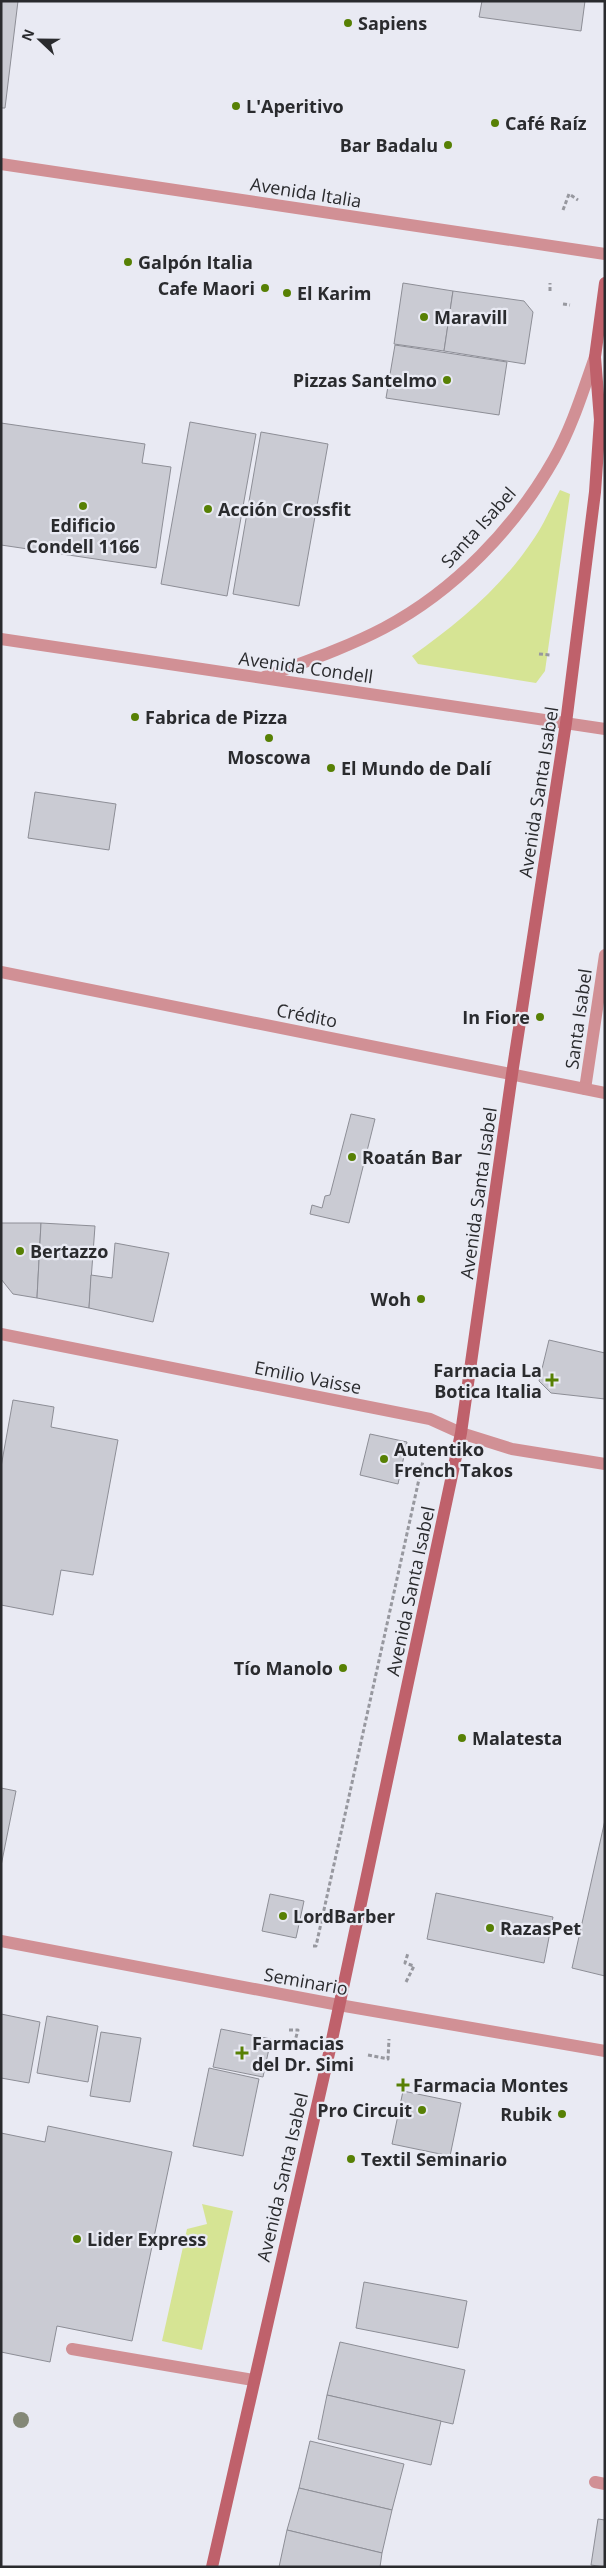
<svg xmlns="http://www.w3.org/2000/svg" width="606" height="2568" font-family="'Open Sans',sans-serif">
<style>
.green{fill:#d6e494}
.building{fill:#cacbd3;stroke:#8d8e96}
.lines{fill:none;stroke-linecap:round;stroke-linejoin:round}
.path{stroke:#97989f;stroke-width:3;stroke-dasharray:4 2.5;stroke-linecap:butt}
.service{stroke:#d19095;stroke-width:12}
.minor{stroke:#d19095;stroke-width:12}
.tertiary{stroke:#d19095;stroke-width:12}
.secondary{stroke:#bf616b;stroke-width:12}
.tree{fill:#848877}
.poi-dot{fill:#578004;stroke:#e9eaf3;stroke-width:2}
.labels{text-anchor:middle;dominant-baseline:central;stroke-width:4.5;stroke-linejoin:round;paint-order:stroke}
.poi-label{font-size:18px;font-weight:bold;fill:#2a2b2e;stroke:#e9eaf3;text-anchor:start}
.street-label{font-size:18px;fill:#2a2b2e;stroke:#e9eaf3}
</style>
<rect width="100%" height="100%" fill="#e9eaf3"/>
<!-- green -->
<g class="green">
<path d="M560,490L570,494L545,671L536,683L418,664L412,656C460,622 503,586 535,537C545,522 552,505 560,490Z"/>
<polygon points="202,2204 233,2211 202,2350 162,2341 187,2229 207,2224"/>
</g>
<!-- building -->
<g class="building">
<polygon points="1,1 18,1 5,108 1,108"/>
<polygon points="482,1 585,1 581,31 479,17"/>
<polygon points="403,283 453,291 444,351 394,344"/>
<polygon points="453,291 524,301 533,312 525,364 444,351"/>
<polygon points="395,345 507,362 499,415 386,398"/>
<polygon points="190,422 256,434 227,596 161,584"/>
<polygon points="1,423 145,444 142,463 171,467 156,568 1,545"/>
<polygon points="261,432 328,444 299,606 233,594"/>
<polygon points="35,792 116,804 109,850 28,838"/>
<polygon points="351,1114 375,1119 349,1223 310,1214 312,1205 322,1208 325,1196 330,1195"/>
<polygon points="1,1223 41,1223 37,1298 13,1294 1,1279"/>
<polygon points="41,1223 95,1226 89,1308 37,1298"/>
<polygon points="115,1243 169,1253 153,1322 89,1308 91,1275 112,1278"/>
<polygon points="549,1340 605,1353 605,1399 551,1393 539,1381"/>
<polygon points="13,1400 54,1407 51,1427 118,1440 93,1575 61,1570 53,1615 1,1605 1,1467"/>
<polygon points="370,1434 407,1442 398,1484 360,1475"/>
<polygon points="1,1788 16,1791 1,1866"/>
<polygon points="605,1820 605,1976 572,1968"/>
<polygon points="436,1893 553,1917 544,1963 427,1939"/>
<polygon points="270,1894 304,1901 296,1938 262,1931"/>
<polygon points="1,2014 40,2022 29,2083 1,2078"/>
<polygon points="47,2016 98,2026 88,2082 37,2073"/>
<polygon points="221,2029 271,2039 263,2077 213,2067"/>
<polygon points="101,2032 141,2038 130,2102 90,2096"/>
<polygon points="209,2068 259,2079 243,2156 193,2146"/>
<polygon points="403,2091 461,2103 450,2156 392,2144"/>
<polygon points="48,2126 172,2152 132,2341 57,2326 50,2362 1,2352 1,2133 45,2142"/>
<polygon points="364,2282 467,2301 458,2348 356,2328"/>
<polygon points="340,2342 465,2370 453,2424 327,2395"/>
<polygon points="327,2395 441,2421 431,2465 318,2439"/>
<polygon points="310,2441 404,2464 392,2510 299,2488"/>
<polygon points="299,2488 392,2510 382,2553 287,2530"/>
<polygon points="598,2519 605,2520 605,2567 591,2565"/>
<polygon points="287,2530 382,2553 380,2567 279,2567"/>
</g>
<g class="lines">
<!-- path -->
<g class="path">
<polyline points="563,210 569,194 578,200"/>
<polyline points="550,291 550,283"/>
<polyline points="563,304 570,305"/>
<polyline points="539,654 550,655"/>
<polyline points="313,1946 316,1946 423,1461"/>
<polyline points="406,1982 414,1966 405,1963 408,1953"/>
<polyline points="289,2030 298,2030 295,2041 306,2044"/>
<polyline points="368,2055 388,2059 389,2039"/>
</g>
<!-- service -->
<g class="service">
<polyline points="585,1089 605,955"/>
<polyline points="72,2349 253,2380"/>
</g>
<!-- minor -->
<g class="minor">
<polyline points="1,972 605,1093"/>
<polyline points="1,1334 430,1419 461,1433 512,1449 605,1464"/>
<polyline points="595,2482 605,2484"/>
</g>
<!-- tertiary -->
<g class="tertiary">
<polyline points="1,164 605,254"/>
<polyline points="1,639 605,729"/>
<path d="M264,677C304,662 346,648 384,628C454,591 515,528 554,459C572,427 583,391 595,357"/>
<polyline points="1,1941 339,2005 605,2051"/>
</g>
<!-- secondary -->
<polyline class="secondary" points="212,2567 330,2049 461,1433 512,1074 566,723 595,492 600,420 595,357 605,283"/>
</g>
<!-- trees -->
<circle class="tree" cx="21" cy="2420" r="8"/>
<!-- markers -->
<g class="poi-dot">
<circle cx="348" cy="23" r="5"/>
<circle cx="236" cy="106" r="5"/>
<circle cx="495" cy="123" r="5"/>
<circle cx="448" cy="145" r="5"/>
<circle cx="128" cy="262" r="5"/>
<circle cx="265" cy="288" r="5"/>
<circle cx="287" cy="293" r="5"/>
<circle cx="424" cy="317" r="5"/>
<circle cx="447" cy="380" r="5"/>
<circle cx="83" cy="506" r="5"/>
<circle cx="208" cy="509" r="5"/>
<circle cx="135" cy="717" r="5"/>
<circle cx="269" cy="738" r="5"/>
<circle cx="331" cy="768" r="5"/>
<circle cx="540" cy="1017" r="5"/>
<circle cx="352" cy="1157" r="5"/>
<circle cx="20" cy="1251" r="5"/>
<circle cx="421" cy="1299" r="5"/>
<path d="M549.5 1372.5h5v5h5v5h-5v5h-5v-5h-5v-5h5z"/>
<circle cx="384" cy="1459" r="5"/>
<circle cx="343" cy="1668" r="5"/>
<circle cx="462" cy="1738" r="5"/>
<circle cx="283" cy="1916" r="5"/>
<circle cx="490" cy="1928" r="5"/>
<path d="M239.5 2045.5h5v5h5v5h-5v5h-5v-5h-5v-5h5z"/>
<path d="M400.5 2077.5h5v5h5v5h-5v5h-5v-5h-5v-5h5z"/>
<circle cx="422" cy="2110" r="5"/>
<circle cx="562" cy="2114" r="5"/>
<circle cx="351" cy="2159" r="5"/>
<circle cx="77" cy="2239" r="5"/>
</g>
<g class="labels">
<!-- poi labels -->
<g class="poi-label">
<text x="358" y="23">Sapiens</text>
<text x="246" y="106">L'Aperitivo</text>
<text x="505" y="123">Café Raíz</text>
<text x="438" y="145" text-anchor="end">Bar Badalu</text>
<text x="138" y="262">Galpón Italia</text>
<text x="255" y="288" text-anchor="end">Cafe Maori</text>
<text x="297" y="293">El Karim</text>
<text x="434" y="317">Maravill</text>
<text x="437" y="380" text-anchor="end">Pizzas Santelmo</text>
<text x="218" y="509">Acción Crossfit</text>
<text x="83" y="525" text-anchor="middle">Edificio<tspan x="83" dy="21">Condell 1166</tspan></text>
<text x="145" y="717">Fabrica de Pizza</text>
<text x="269" y="757" text-anchor="middle">Moscowa</text>
<text x="341" y="768">El Mundo de Dalí</text>
<text x="530" y="1017" text-anchor="end">In Fiore</text>
<text x="362" y="1157">Roatán Bar</text>
<text x="30" y="1251">Bertazzo</text>
<text x="411" y="1299" text-anchor="end">Woh</text>
<text x="542" y="1370" text-anchor="end">Farmacia La<tspan x="542" dy="21">Botica Italia</tspan></text>
<text x="394" y="1449">Autentiko<tspan x="394" dy="21">French Takos</tspan></text>
<text x="333" y="1668" text-anchor="end">Tío Manolo</text>
<text x="472" y="1738">Malatesta</text>
<text x="293" y="1916">LordBarber</text>
<text x="500" y="1928">RazasPet</text>
<text x="252" y="2043">Farmacias<tspan x="252" dy="21">del Dr. Simi</tspan></text>
<text x="413" y="2085">Farmacia Montes</text>
<text x="412" y="2110" text-anchor="end">Pro Circuit</text>
<text x="552" y="2114" text-anchor="end">Rubik</text>
<text x="361" y="2159">Textil Seminario</text>
<text x="87" y="2239">Lider Express</text>
</g>
<!-- street labels -->
<g class="street-label">
<text transform="translate(306 192) rotate(9)">Avenida Italia</text>
<text transform="translate(478 527) rotate(-48)">Santa Isabel</text>
<text transform="translate(306 667) rotate(8)">Avenida Condell</text>
<text transform="translate(538 792) rotate(-81)">Avenida Santa Isabel</text>
<text transform="translate(307 1015) rotate(11)">Crédito</text>
<text transform="translate(578 1019) rotate(-82)">Santa Isabel</text>
<text transform="translate(478 1193) rotate(-82)">Avenida Santa Isabel</text>
<text transform="translate(308 1377) rotate(11)">Emilio Vaisse</text>
<text transform="translate(410 1591) rotate(-78)">Avenida Santa Isabel</text>
<text transform="translate(306 1981) rotate(10)">Seminario</text>
<text transform="translate(282 2177) rotate(-77)">Avenida Santa Isabel</text>
</g>
</g>
<!-- border -->
<rect width="606" height="2568" fill="none" stroke="#2a2b2e" stroke-width="5"/>
<!-- north arrow -->
<g transform="translate(40 40) rotate(292)" stroke="#e9eaf3" stroke-width="4" paint-order="stroke">
<path d="M0-4L9 19L0 12L-9 19Z" fill="#2a2b2e"/>
<text y="-8" font-size="14" font-weight="bold" text-anchor="middle" fill="#2a2b2e">N</text>
</g>
</svg>
